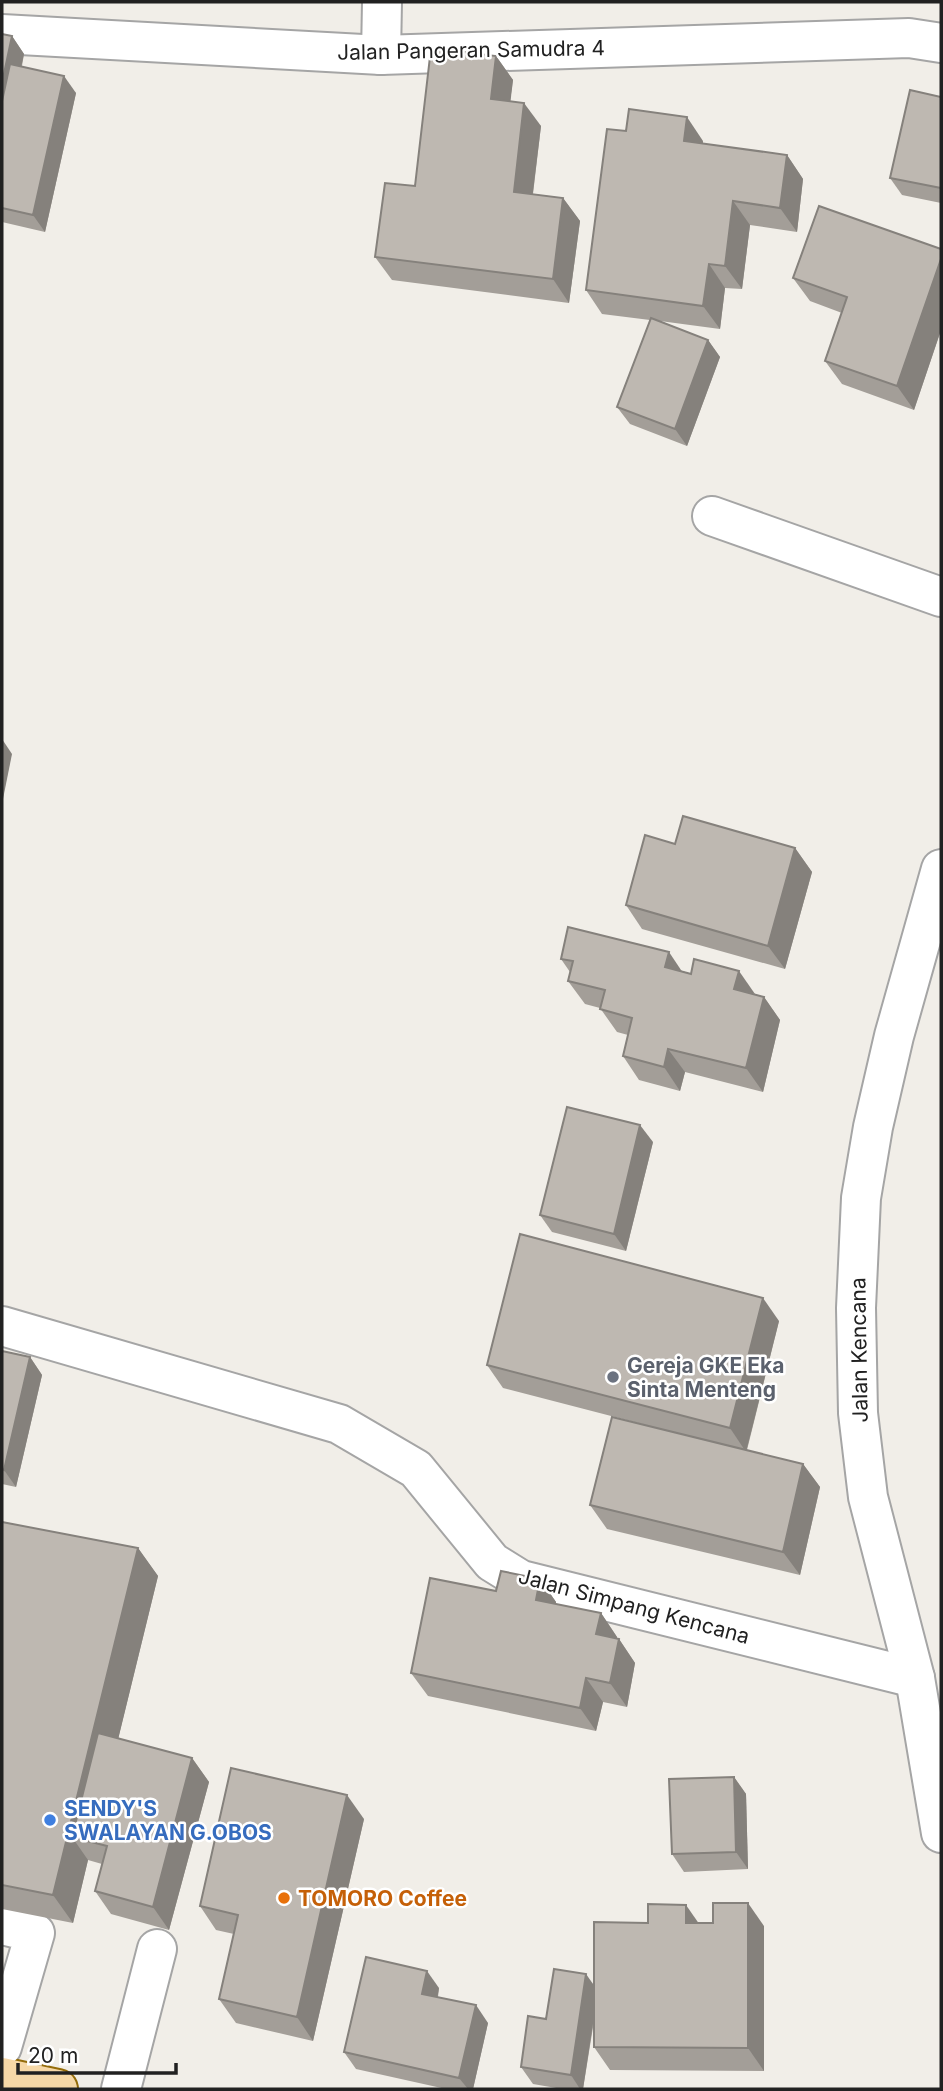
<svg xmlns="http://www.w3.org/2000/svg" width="943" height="2091" font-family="Inter,sans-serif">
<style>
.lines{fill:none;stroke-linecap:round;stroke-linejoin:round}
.minor-casing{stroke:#a5a5a5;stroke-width:42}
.major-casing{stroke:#946c0a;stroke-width:42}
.minor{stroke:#fff;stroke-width:38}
.major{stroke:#f6d8a7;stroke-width:38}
.wall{fill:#a39e98}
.shaded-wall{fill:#85817c}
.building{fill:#beb8b1;stroke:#85817c;stroke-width:2}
.worship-dot{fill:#6b7280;stroke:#fff;stroke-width:2.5}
.shop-dot{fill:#3f7fe0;stroke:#fff;stroke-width:2.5}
.food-dot{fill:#e8710a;stroke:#fff;stroke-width:2.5}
.labels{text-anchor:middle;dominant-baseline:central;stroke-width:5;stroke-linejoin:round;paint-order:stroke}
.street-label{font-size:21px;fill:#212121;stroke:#fff}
.worship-label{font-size:21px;font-weight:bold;fill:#5b616d;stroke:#fff;text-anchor:start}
.shop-label{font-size:21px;font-weight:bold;fill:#366cbe;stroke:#fff;text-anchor:start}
.food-label{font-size:21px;font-weight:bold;fill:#c56008;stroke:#fff;text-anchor:start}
</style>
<rect width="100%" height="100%" fill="#f1eee8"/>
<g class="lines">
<!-- minor casing -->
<g class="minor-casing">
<g id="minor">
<polyline points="2,34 381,55 909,38 941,43"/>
<polyline points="381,55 382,2"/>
<polyline points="712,516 941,597"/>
<polyline points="941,869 894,1036 873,1127 861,1198 856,1308 858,1413 868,1497 915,1678 941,1833"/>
<polyline points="2,1326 339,1424 416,1469 492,1562 521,1580 915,1678"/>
<polyline points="2,1925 35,1933 2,2047"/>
<polyline points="121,2089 157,1949"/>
</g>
</g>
<!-- major casing -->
<g class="major-casing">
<polyline id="major" points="2,2077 58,2089"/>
</g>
<!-- minor -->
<use href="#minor" class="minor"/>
<!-- major -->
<use href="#major" class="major"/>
</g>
<!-- wall -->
<g class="wall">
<polygon points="2,34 12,36 24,54 22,66 76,93 45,232 2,222"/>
<polygon points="496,56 513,80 510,101 541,126 533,194 563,198 580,221 569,303 392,280 375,257 415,186"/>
<polygon points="941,97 941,203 902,195 890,178"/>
<polygon points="703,141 703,144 787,155 803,179 797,232 750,225 742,289 725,288 720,329 660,321 708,340 720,357 687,446 630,424 617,407 650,320 602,314 586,290"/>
<polygon points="941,249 941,330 914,410 842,384 825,361 842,313 810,301 793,278"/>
<polygon points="675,844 795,848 812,872 785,969 642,929 626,905"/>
<polygon points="561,959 682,971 764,997 780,1020 763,1092 685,1072 680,1091 639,1080 623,1056 628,1035 617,1032 600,1008 585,1004 568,981 570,972"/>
<polygon points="653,1142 626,1251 552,1232 540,1215"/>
<polygon points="779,1321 747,1450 803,1464 820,1487 800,1575 607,1529 590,1505 642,1424 503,1388 487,1365"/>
<polygon points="2,1351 30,1357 42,1375 16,1487 2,1484"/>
<polygon points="2,1522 138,1548 158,1576 118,1739 192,1758 209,1782 169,1930 111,1914 95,1891 102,1864 88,1860 73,1923 2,1909"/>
<polygon points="540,1579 556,1602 556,1604 601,1613 617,1637 617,1639 619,1639 635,1663 627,1707 603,1702 596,1731 428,1696 411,1673 496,1591"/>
<polygon points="734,1777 746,1794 748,1869 684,1872 672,1854"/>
<polygon points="364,1819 313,2041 236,2023 219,1999 234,1934 216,1930 200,1906"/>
<polygon points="699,1923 764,1926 764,2071 610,2070 594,2047 594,2021 583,2089 562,2089 533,2084 521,2067 546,2019 594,1985"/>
<polygon points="439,1988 438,1997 488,2023 473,2089 446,2089 356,2069 344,2052"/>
</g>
<!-- shaded-wall -->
<g class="shaded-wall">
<polygon points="12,36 24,54 2,154 2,83"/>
<polygon points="496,56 513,80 508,122 491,99"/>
<polygon points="64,76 76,93 45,232 33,215"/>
<polygon points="524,103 541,126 530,216 514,192"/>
<polygon points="687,117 703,141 700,165 684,141"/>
<polygon points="787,155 803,179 797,232 780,208"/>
<polygon points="563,198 580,221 569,303 553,279"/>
<polygon points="733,201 750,225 742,289 725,266"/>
<polygon points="941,259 941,330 914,410 897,386"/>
<polygon points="709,264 725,288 720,329 703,306"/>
<polygon points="708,340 720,357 687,446 675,429"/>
<polygon points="2,739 12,754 2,804"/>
<polygon points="795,848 812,872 785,969 768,946"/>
<polygon points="669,952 685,976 665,967"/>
<polygon points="739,971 755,994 734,989"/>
<polygon points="764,997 780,1020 763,1092 746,1068"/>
<polygon points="668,1049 685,1072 680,1091 664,1067"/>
<polygon points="640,1125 653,1142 626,1251 614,1234"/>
<polygon points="763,1298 779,1321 746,1452 730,1428"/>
<polygon points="30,1357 42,1375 16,1487 4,1470"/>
<polygon points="803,1464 820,1487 800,1575 783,1552"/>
<polygon points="138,1548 158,1576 93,1842 72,1837 88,1860 73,1923 53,1895"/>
<polygon points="540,1579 556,1602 552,1623 536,1600"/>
<polygon points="601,1613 617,1637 613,1658 596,1634"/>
<polygon points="619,1639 635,1663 627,1707 610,1683"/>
<polygon points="586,1678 603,1702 596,1731 580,1708"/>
<polygon points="192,1758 209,1782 169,1930 153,1907"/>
<polygon points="734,1777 746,1794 748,1869 736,1852"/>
<polygon points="347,1795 364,1819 313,2041 297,2017"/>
<polygon points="748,1903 764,1926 764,2071 748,2048"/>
<polygon points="686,1905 702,1928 686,1923"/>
<polygon points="427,1971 439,1988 435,2011 422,1994"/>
<polygon points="586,1974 598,1991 583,2089 580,2089 571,2075"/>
<polygon points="476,2005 488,2023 473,2089 468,2089 459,2078"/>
</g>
<!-- building -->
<g class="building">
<polygon points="2,34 12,36 2,83"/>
<polygon points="431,48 496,56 491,99 524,103 514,192 563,198 553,279 375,257 385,183 415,186"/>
<polygon points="10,64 64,76 33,215 2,208 2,101"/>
<polygon points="910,90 941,97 941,188 890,178"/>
<polygon points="629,109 687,117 684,141 787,155 780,208 733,201 725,266 709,264 703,306 586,290 607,129 626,131"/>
<polygon points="819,206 941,249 941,259 897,386 825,361 847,297 793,278"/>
<polygon points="651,318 708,340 675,429 617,407"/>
<polygon points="683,816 795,848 768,946 626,905 645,835 675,844"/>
<polygon points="568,927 669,952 665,967 691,974 694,959 739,971 734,989 764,997 746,1068 668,1049 664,1067 623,1056 632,1018 600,1009 605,990 568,981 573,961 561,959"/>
<polygon points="567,1107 640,1125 614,1234 540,1215"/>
<polygon points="520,1234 763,1298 730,1428 487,1365"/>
<polygon points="2,1351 30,1357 4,1470 2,1469"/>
<polygon points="612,1417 803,1464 783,1552 590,1505"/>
<polygon points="2,1522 138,1548 53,1895 2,1885"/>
<polygon points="501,1571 540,1579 536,1600 601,1613 596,1634 619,1639 610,1683 586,1678 580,1708 411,1673 430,1578 496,1591"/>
<polygon points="98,1733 192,1758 153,1907 95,1891 107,1846 72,1837"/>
<polygon points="231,1768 347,1795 297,2017 219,1999 238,1915 200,1906"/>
<polygon points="734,1777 736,1852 672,1854 669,1779"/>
<polygon points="713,1903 748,1903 748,2048 594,2047 594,1922 648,1923 648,1904 686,1905 686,1923 713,1923"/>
<polygon points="366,1957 427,1971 422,1994 476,2005 459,2078 344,2052"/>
<polygon points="554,1969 586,1974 571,2075 521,2067 528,2016 546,2019"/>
</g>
<!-- markers -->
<circle class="worship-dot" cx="613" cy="1377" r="7"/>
<circle class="shop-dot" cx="50" cy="1820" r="7"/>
<circle class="food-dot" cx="284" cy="1898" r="7"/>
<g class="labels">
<!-- street labels -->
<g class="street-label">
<text transform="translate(471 50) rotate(-1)">Jalan Pangeran Samudra 4</text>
<text transform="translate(859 1350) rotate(-91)">Jalan Kencana</text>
<text transform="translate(634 1606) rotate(15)">Jalan Simpang Kencana</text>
</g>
<!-- worship labels -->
<g class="worship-label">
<text x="627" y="1365">Gereja GKE Eka<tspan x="627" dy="24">Sinta Menteng</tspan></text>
</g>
<!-- shop labels -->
<g class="shop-label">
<text x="64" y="1808">SENDY'S<tspan x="64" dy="24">SWALAYAN G.OBOS</tspan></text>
</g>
<!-- food labels -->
<g class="food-label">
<text x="298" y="1898">TOMORO Coffee</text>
</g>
</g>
<!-- border -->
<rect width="943" height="2091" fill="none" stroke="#212121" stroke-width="7"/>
<!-- scale -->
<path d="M18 2063v10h158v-10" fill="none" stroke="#212121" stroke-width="3.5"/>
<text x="28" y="2063" font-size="21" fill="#212121" stroke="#ffffff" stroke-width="5" paint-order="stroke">20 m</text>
</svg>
